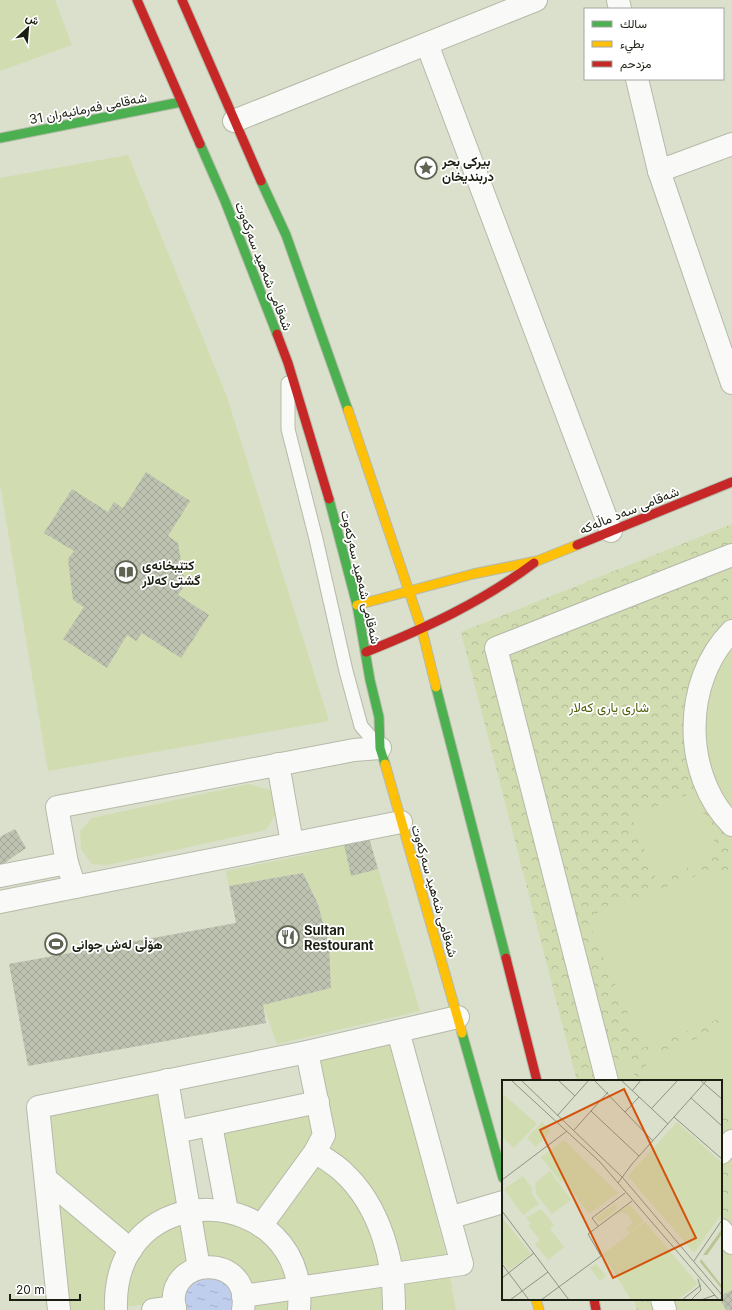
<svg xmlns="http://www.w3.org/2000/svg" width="732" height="1310" font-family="Inter,Vazirmatn,sans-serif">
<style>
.park{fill:url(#park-crowns)}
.garden{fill:#d1dcb0}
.water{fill:url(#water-ripples)}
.building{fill:url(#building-cross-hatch)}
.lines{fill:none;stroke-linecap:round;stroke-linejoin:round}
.lane-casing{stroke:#b5baa9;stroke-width:15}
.street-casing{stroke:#b5baa9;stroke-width:24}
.fast-casing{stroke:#b5baa9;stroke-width:11}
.slow-casing{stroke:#b5baa9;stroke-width:11}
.jam-casing{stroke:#b5baa9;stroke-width:11}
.lane{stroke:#f9faf7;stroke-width:13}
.street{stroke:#f9faf7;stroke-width:22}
.fast{stroke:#4caf50;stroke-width:9}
.slow{stroke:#ffc107;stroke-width:9}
.jam{stroke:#c62828;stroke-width:9}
.labels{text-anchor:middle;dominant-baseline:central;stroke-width:3.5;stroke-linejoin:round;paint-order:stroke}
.street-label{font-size:13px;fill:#1b1f11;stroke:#fff}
.poi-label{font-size:13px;font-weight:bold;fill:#1b1f11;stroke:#fff;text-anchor:start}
.park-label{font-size:13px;fill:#4f5d09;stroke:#fff}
.inset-road{fill:none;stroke:#8e9381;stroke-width:1}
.view{fill:#d4530c;fill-opacity:0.15;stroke:#d4530c;stroke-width:2}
.inset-edge{fill:none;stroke:#1b1f11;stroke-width:2}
</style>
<defs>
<pattern id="park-crowns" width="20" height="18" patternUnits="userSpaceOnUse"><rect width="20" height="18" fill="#d1dcb0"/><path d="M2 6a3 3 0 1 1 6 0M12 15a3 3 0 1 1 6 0" fill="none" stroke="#b3bc96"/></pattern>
<pattern id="water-ripples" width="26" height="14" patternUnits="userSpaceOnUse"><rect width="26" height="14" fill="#bfceed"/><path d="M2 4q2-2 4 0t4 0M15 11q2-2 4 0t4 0" fill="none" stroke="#a4b0ca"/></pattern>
<pattern id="building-cross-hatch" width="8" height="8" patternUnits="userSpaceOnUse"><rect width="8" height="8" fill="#bdc2b1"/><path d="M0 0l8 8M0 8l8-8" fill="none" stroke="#a2a697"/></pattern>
</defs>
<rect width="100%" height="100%" fill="#dae0cb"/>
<!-- park -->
<polygon class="park" points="732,524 732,1310 637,1310 634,1299 721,1299 721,1081 577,1081 461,632"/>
<!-- garden -->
<g class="garden">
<polygon points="0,0 55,0 72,45 0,71"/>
<polygon points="128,155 227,397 329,721 48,771 0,484 0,178"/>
<polygon points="732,643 732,813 711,777 702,731 709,685"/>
<polygon points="249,784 270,790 277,812 266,830 107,865 92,864 81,849 80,831 92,818"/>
<polygon points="695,792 719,854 657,881 631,816"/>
<polygon points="369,838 420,1011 277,1044 263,1005 331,988 329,946 318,904 303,873 229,886 226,871 300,856"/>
<polygon points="720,867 732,896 732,1014 643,1048 586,917"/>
<polygon points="732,1026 732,1104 721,1109 721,1081 653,1081 643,1058"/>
<polygon points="393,1043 447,1259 399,1267 333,1152 313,1060"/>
<polygon points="629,1063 637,1081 618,1081 615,1068"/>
<polygon points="164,1091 183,1204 113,1266 108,1292 107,1310 69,1310 47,1113"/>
<polygon points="313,1115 335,1174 365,1215 383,1269 307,1281 233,1204 221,1131"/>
<path d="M197,1218C209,1220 226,1219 237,1224C266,1235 278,1257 288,1284L247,1290L206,1262Z"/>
<polygon points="181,1221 193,1264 168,1302 124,1307 127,1276 147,1242"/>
<polygon points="721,1252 732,1261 732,1310 675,1310 673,1299 721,1299"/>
<polygon points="449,1272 456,1310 402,1310 401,1279"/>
<polygon points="385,1281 386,1310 309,1310 309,1295"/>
<polygon points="289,1294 289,1310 248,1310 249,1303"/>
</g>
<!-- water -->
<polygon class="water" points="207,1272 233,1285 236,1310 181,1310 183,1287"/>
<!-- building -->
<g class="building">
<polygon points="146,472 190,501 168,536 178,543 185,585 178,595 209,615 181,658 142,633 136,641 127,635 107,668 63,639 84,607 73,600 68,559 74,551 44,533 72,489 108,512 114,502 123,508"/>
<polygon points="15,829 26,848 0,866 0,837"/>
<polygon points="369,838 378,869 351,876 344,844"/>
<polygon points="303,873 318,904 329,946 331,988 263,1005 266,1023 28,1066 9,964 236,923 229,886"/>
<polygon points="732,1290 732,1310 726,1310 720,1299 721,1296"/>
</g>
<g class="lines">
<!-- lane casing -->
<g class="lane-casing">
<polyline id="lane" points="288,383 288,429 316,539 346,671 361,726 380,748"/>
</g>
<!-- street casing -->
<g class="street-casing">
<g id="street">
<polyline points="618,0 620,9"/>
<polyline points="427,44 611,531"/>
<polyline points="637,79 659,171 732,383"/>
<polyline points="234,121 536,0"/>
<polyline points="659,171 732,144"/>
<path d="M732,631C682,681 682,775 732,825"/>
<polyline points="278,764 292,843"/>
<polyline points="0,876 67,863"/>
<polyline points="75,887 67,863 57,807 354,750 380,748"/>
<polyline points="0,902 401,822"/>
<polyline points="167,1080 199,1268"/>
<polyline points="607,1081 496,648 732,555"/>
<polyline points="211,1125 227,1211"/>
<polyline points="176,1132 318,1102"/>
<path d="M315,1152C324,1158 335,1164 343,1172C380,1206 395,1262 394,1310"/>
<polyline points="721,1153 732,1141"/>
<polyline points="46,1179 131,1250"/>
<polyline points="459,1215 503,1202"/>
<polyline points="261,1226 315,1152 324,1135 307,1052"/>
<polyline points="721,1230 732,1243"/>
<polyline points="243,1296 462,1264 398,1031"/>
<polyline points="662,1299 665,1310"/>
<polyline points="59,1310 38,1107 307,1052 458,1017"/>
<path d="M116,1310C111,1172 309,1181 299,1310"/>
<polyline points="153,1310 175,1307"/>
<path d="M175,1310C162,1255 253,1251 243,1310"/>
</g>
</g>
<!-- fast casing -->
<g class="fast-casing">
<g id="fast">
<polyline points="0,138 181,102"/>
<polyline points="200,144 225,201 277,334"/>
<polyline points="261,181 286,235 348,410"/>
<polyline points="329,499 357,605 370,680 379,717 380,748 385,764"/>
<polyline points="436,687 506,958"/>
<polyline points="462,1033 503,1178"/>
</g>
</g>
<!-- slow casing -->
<g class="slow-casing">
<g id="slow">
<polyline points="348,410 422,630 436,687"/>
<polyline points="357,605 473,574 537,561 577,545"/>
<polyline points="385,764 462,1033"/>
<polyline points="536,1299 539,1310"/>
</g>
</g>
<!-- jam casing -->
<g class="jam-casing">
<g id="jam">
<polyline points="137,0 200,144"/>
<polyline points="182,0 261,181"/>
<polyline points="277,334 288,363 329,499"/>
<polyline points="577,545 732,482"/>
<path d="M366,652C426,628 482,602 534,563"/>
<polyline points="506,958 537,1081"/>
<polyline points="594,1299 596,1310"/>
</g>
</g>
<!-- lane -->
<use href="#lane" class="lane"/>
<!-- street -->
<use href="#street" class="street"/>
<!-- fast -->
<use href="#fast" class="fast"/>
<!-- slow -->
<use href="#slow" class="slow"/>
<!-- jam -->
<use href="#jam" class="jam"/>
</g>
<!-- icons -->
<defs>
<g id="sight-ring" transform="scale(1.15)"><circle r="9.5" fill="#fff" stroke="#5e6352" stroke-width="1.5"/><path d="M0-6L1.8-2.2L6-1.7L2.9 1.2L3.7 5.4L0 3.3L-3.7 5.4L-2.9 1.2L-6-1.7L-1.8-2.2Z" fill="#5e6352"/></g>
<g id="library-ring" transform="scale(1.15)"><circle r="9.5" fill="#fff" stroke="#5e6352" stroke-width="1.5"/><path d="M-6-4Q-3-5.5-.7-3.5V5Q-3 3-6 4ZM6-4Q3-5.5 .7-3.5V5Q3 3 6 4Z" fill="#5e6352"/></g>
<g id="restaurant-ring" transform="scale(1.15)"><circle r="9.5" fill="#fff" stroke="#5e6352" stroke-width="1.5"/><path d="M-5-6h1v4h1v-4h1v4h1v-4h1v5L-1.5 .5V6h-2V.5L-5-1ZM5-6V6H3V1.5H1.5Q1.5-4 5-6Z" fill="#5e6352"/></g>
<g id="stadium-ring" transform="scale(1.15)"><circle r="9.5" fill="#fff" stroke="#5e6352" stroke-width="1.5"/><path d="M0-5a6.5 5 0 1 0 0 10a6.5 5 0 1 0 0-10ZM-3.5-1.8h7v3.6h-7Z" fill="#5e6352"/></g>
</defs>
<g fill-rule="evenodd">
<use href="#sight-ring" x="426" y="168"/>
<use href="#library-ring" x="126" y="572"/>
<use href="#restaurant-ring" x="288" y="937"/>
<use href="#stadium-ring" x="56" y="944"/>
</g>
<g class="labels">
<!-- street labels -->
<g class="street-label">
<text transform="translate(88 108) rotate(-11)">شەقامی فەرمانبەران 31</text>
<text transform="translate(264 266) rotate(69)">شەقامی شەهید سەرکەوت</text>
<text transform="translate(629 510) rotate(-22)">شەقامی سەد ماڵەکە</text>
<text transform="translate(361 577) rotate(77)">شەقامی شەهید سەرکەوت</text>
<text transform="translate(435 891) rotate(74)">شەقامی شەهید سەرکەوت</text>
</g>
<!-- poi labels -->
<g class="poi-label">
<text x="442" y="161">بيركى بحر<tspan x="442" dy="15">دربنديخان</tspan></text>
<text x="142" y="565">کتێبخانەی<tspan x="142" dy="15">گشتی کەلار</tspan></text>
<text x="304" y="930">Sultan<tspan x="304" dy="15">Restourant</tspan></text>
<text x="72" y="944">هۆڵی لەش جوانی</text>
</g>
<!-- park labels -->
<g class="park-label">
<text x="609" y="707">شاری یاری کەلار</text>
</g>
</g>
<!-- overview -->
<g transform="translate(502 1080)">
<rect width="220" height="220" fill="#dae0cb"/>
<path d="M220,149V154L205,175H201ZM199,179L220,206V209L198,182Z" fill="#b9c594"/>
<path d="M175,42L220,83V133L192,173L126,96ZM0,137L29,174L7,190L0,181ZM143,142L196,204L175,220H129L101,174Z" fill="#d1dcb0"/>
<path d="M0,13L35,44L12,68L0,57ZM40,42L49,51L34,67L25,58ZM62,60L116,113L87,134L62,100L59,102L39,77ZM157 86a17 17 0 1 1 34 0a17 17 0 1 1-34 0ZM190,75L208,91L202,97L193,89ZM193,90L201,98L195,104L189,98ZM48,91L69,120L50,134L34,114L33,103ZM209,92L213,96L208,103L216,110L210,117L196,106ZM21,96L30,108V114L37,124L21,135L2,109ZM188,99L195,106L189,112L196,119L191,124L186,109ZM185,102L189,123H185L182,114L174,105ZM168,108L181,120L169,133L156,121ZM183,120L185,131L178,141L170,134ZM113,124L115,129L99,142L95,141L94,137ZM127,124L142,141L128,153L124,149L131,143L125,134L121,132L112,136ZM203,126L213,135L191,165L179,150L183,146L192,152L200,149L203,140L197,133ZM39,129L52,145L48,149L62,167L46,180L33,164L38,160L27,146L29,143L24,138ZM141,146L159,168L154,171L140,162L133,152ZM136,159L140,164L152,172L144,178L132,173L126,166ZM117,164L126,176L121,187L124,194L131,198L129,208L126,207L105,173ZM160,169L165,177L166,190L158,189L155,172ZM153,174L156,182V189L147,188L145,179ZM94,184L104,196L98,201L88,188ZM146,189L156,191L147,204L142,196ZM158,191L165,192L161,204L153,211L149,205ZM167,192L174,194L172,200L158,219L154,213L162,204ZM141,197L146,204L131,208L132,198ZM175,197L186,206L170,220H159L170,209ZM147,206L151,212L138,220H134L128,210H139Z" fill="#d1dcb0"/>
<path class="inset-road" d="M9,0L98,82L217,220M19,0L121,98L220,215M56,0L73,16M92,0L151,61M119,0L166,44M198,0L220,19M130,11L139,0M189,18L220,46M149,29L176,0M89,31L137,76M123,32L137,17M55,36L87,0M172,37L220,79M72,50L106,12M130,84L205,0M0,100L65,51M116,103L130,84M0,131L67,220M96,146L90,138L123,113M192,181L220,140M0,184L27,220M0,198L32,173M8,220L46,192M39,220L99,176L86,154L130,121M180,220L199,205M189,220L199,210L196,199M199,220L213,215"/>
<path class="view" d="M122,9L194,158L111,198L38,50Z"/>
<rect width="220" height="220" class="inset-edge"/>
</g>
<!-- legend -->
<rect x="584" y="8" width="140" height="72" fill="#ffffff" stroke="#a4a5a0"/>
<rect x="592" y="21" width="20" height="6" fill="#4caf50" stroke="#a4a5a0"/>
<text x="620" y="28" font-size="12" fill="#1b1f11">سالك</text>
<rect x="592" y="41" width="20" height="6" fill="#ffc107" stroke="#a4a5a0"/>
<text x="620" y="48" font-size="12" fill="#1b1f11">بطيء</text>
<rect x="592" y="61" width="20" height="6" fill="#c62828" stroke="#a4a5a0"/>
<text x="620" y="68" font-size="12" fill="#1b1f11">مزدحم</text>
<!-- north arrow -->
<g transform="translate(28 28) rotate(26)" stroke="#ffffff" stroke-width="3" paint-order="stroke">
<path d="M0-3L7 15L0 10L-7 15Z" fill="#1b1f11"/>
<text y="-6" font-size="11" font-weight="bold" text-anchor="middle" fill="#1b1f11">ش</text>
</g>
<!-- scale -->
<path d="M10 1294v6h70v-6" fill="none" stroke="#1b1f11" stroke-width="2"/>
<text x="16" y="1294" font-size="12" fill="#1b1f11" stroke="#ffffff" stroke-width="3" paint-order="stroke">20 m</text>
</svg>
